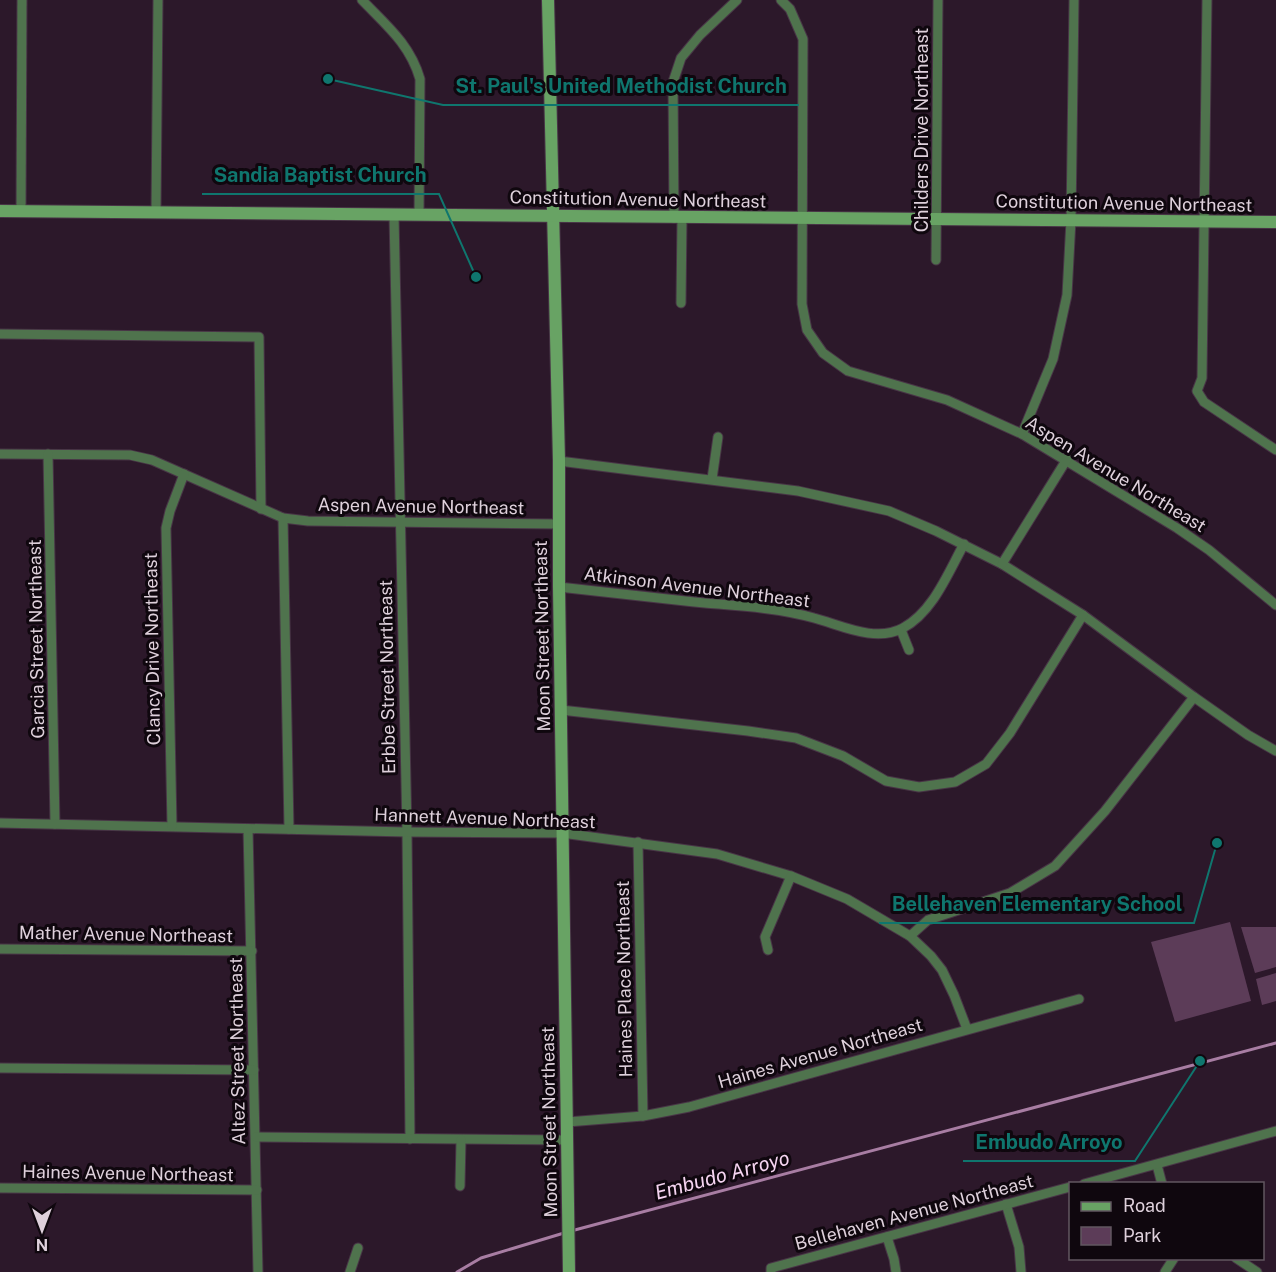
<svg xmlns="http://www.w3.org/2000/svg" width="1276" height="1272" font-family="'Public Sans',sans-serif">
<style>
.green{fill:#5c3c58}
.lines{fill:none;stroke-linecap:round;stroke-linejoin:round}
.stream{stroke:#a87da3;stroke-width:3}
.street-casing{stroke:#483546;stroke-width:11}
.secondary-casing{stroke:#483546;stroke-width:14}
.street{stroke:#4f734d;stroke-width:9}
.secondary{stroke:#68a364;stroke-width:12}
.labels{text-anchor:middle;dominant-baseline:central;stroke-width:6;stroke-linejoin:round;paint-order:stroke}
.street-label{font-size:18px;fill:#ded0db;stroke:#0f070e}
.water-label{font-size:20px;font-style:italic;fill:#f5d4f0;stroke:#0f070e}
.leader{fill:none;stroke:#0f766e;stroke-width:2}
.callout-dot{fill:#0f766e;stroke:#0f070e;stroke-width:2}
.callout-label{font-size:20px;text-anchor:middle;font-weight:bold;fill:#0f766e;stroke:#0f070e;stroke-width:6;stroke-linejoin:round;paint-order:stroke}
</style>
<rect width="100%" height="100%" fill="#2c182a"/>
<!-- green -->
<g class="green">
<polygon points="1230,922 1251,1001 1175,1022 1151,942"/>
<polygon points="1241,927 1276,927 1276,967 1255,973"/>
<polygon points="1276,973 1276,1001 1262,1005 1256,979"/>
</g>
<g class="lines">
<!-- stream -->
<g class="stream">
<polyline points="571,1231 1276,1043"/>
<polyline points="457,1272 481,1258 564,1233"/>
</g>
<!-- street casing -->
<g class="street-casing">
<g id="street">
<path d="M362,0C386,25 410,44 420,79L419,215"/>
<polyline points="781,0 790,9 803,39 802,304 807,330 823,353 848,371 947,400 1022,434 1177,528 1209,550 1276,605"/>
<polyline points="1207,0 1202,378 1197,391 1204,402 1276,450"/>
<polyline points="21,211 22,0"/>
<polyline points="156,212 158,0"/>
<polyline points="394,215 407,832 410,1139"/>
<polyline points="674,218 673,82 681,58 700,35 737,0"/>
<polyline points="936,260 938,0"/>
<polyline points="681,303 682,218"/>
<polyline points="0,334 259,337 261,509"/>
<polyline points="1022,434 1053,359 1067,295 1071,220 1074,0"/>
<polyline points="0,454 130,455 152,460 283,518 308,521 558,524"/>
<polyline points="48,454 55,824"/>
<polyline points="559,461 798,491 889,511 936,531 1002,564 1083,615 1194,697 1248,735 1276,751"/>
<polyline points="712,479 718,437"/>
<polyline points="283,518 289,829"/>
<polyline points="1002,564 1067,459"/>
<path d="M559,587C607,592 656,598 705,603C741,606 779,608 814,618C841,625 875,643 903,628C933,612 948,573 964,544"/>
<polyline points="901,630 909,650"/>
<polyline points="561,710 748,731 796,738 843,756 886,781 919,787 955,782 986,764 1010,733 1083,615"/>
<polyline points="0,823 407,832 562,833 717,854 791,876 847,899 910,936 931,956 942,970 954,995 967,1029"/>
<polyline points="172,826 166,528 170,511 184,474"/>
<polyline points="248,829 258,1272"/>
<polyline points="638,842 643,1116"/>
<polyline points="910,936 928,920 1010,893 1055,866 1105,811 1194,697"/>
<polyline points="0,949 252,951"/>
<polyline points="768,950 765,937 791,876"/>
<polyline points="0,1068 254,1070"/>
<polyline points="567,1122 643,1116 689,1107 1079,999"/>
<polyline points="256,1137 567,1140"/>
<polyline points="1157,1165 1162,1184"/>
<polyline points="1084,1184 1276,1131"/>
<polyline points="460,1186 461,1140"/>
<polyline points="0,1188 257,1190"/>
<polyline points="1006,1204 1019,1247 1021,1272"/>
<polyline points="887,1237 894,1259 896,1272"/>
<polyline points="1236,1258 1257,1272"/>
<polyline points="350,1272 358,1248"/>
<polyline points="771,1272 771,1268 1070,1187"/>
<polyline points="1165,1272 1174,1258"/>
</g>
</g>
<!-- secondary casing -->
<g class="secondary-casing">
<g id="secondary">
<polyline points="548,0 559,461 559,587 569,1272"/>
<polyline points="0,211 1276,222"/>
</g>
</g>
<!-- street -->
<use href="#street" class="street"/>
<!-- secondary -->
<use href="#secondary" class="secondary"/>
</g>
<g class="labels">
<!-- street labels -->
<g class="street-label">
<text transform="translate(921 130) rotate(-90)">Childers Drive Northeast</text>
<text transform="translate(638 199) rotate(1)">Constitution Avenue Northeast</text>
<text transform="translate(1124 203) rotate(1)">Constitution Avenue Northeast</text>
<text transform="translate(1116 474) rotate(31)">Aspen Avenue Northeast</text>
<text transform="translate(421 506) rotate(1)">Aspen Avenue Northeast</text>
<text transform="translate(697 587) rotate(7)">Atkinson Avenue Northeast</text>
<text transform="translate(542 636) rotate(-91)">Moon Street Northeast</text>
<text transform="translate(36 639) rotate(-91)">Garcia Street Northeast</text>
<text transform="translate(152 649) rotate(-91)">Clancy Drive Northeast</text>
<text transform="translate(387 677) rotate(-91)">Erbbe Street Northeast</text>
<text transform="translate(485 818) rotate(2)">Hannett Avenue Northeast</text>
<text transform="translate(126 934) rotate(1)">Mather Avenue Northeast</text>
<text transform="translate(624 979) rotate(-91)">Haines Place Northeast</text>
<text transform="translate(237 1051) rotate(-91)">Altez Street Northeast</text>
<text transform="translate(820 1053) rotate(-16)">Haines Avenue Northeast</text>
<text transform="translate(549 1122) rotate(-91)">Moon Street Northeast</text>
<text transform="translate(128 1173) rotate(1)">Haines Avenue Northeast</text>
<text transform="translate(914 1212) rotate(-15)">Bellehaven Avenue Northeast</text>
</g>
<!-- water labels -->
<g class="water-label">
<text transform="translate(722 1175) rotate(-15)">Embudo Arroyo</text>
</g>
</g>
<!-- callouts -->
<path class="leader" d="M328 79L443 105H799M476 277L439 194H202M1217 843L1194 923H879M1200 1061L1135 1161H963"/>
<g class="callout-dot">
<circle cx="328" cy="79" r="6"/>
<circle cx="476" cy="277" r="6"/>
<circle cx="1217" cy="843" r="6"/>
<circle cx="1200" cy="1061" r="6"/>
</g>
<g class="callout-label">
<text x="621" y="93">St. Paul's United Methodist Church</text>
<text x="320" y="182">Sandia Baptist Church</text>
<text x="1037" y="911">Bellehaven Elementary School</text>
<text x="1049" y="1149">Embudo Arroyo</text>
</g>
<!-- legend -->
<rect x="1069" y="1182" width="195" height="78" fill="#0f070e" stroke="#625760" stroke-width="1.5"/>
<rect x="1081" y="1202" width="30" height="9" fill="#68a364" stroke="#625760" stroke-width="1.5"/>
<text x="1123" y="1212" font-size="18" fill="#ded0db">Road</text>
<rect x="1081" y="1227" width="30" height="18" fill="#5c3c58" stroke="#625760" stroke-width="1.5"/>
<text x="1123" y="1242" font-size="18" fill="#ded0db">Park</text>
<!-- north arrow -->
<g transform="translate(42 1230) rotate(180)" stroke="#0f070e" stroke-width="4.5" paint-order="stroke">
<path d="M0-4.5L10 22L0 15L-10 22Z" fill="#ded0db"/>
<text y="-9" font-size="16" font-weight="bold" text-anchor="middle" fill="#ded0db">N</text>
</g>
</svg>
